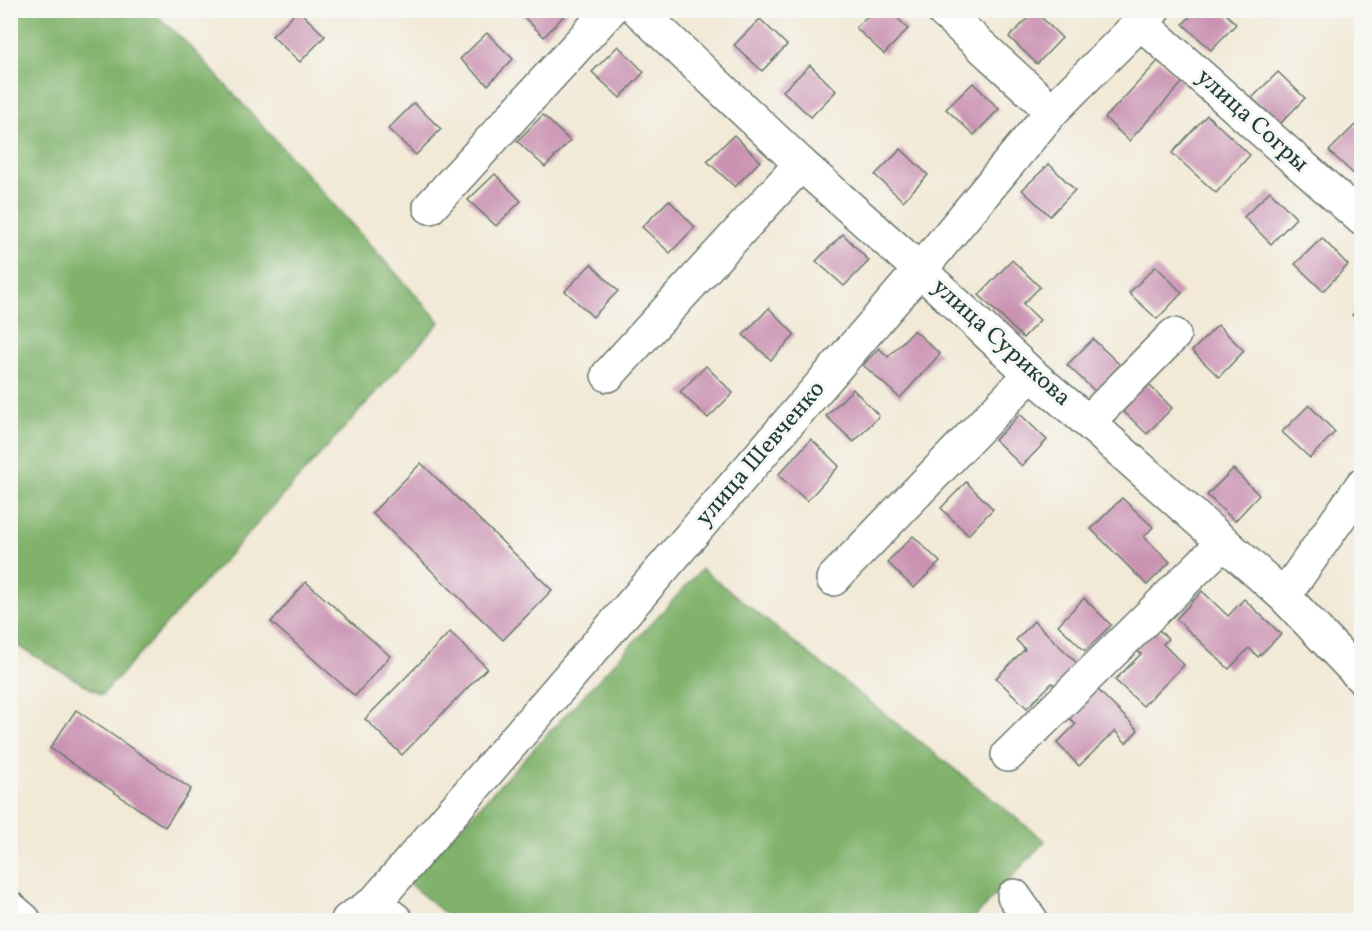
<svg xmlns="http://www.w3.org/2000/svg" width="1372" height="931" font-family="Vollkorn,serif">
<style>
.forest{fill:#80b26c;stroke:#507850;stroke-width:1.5}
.building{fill:#ca93b2}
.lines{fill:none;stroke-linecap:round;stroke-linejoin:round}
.minor-casing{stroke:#69796d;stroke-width:36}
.minor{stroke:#fff;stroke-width:33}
.labels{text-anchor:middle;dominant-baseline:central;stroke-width:6;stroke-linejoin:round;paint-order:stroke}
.street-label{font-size:24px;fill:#1f3d34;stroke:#f6f6f2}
</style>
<rect width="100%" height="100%" fill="#f6f6f2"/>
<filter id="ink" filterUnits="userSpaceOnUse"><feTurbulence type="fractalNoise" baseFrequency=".0167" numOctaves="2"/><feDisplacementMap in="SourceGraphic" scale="12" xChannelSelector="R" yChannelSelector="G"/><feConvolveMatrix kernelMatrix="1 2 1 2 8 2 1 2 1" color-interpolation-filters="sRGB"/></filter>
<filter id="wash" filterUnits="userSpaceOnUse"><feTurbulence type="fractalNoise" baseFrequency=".008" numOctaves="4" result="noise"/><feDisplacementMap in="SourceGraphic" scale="24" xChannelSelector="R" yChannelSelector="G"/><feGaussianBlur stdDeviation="1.35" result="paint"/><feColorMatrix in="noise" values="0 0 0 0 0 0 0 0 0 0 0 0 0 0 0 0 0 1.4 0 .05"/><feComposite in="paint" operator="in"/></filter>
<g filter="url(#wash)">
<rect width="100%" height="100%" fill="#f2e9d6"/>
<!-- forest -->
<g class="forest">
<polygon points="11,10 152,11 192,48 440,322 102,695 11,642"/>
<polygon points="702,569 1045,841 972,920 453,920 408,883"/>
</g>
<g id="blocks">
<!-- building -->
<g class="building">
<polygon points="298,10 325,36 300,62 272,36"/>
<polygon points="517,10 569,10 544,37"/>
<polygon points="873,10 890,10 908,29 884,54 856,28"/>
<polygon points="1196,10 1222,10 1236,24 1211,50 1183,24"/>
<polygon points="1035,11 1062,38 1037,64 1009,37"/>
<polygon points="760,19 787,45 762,71 734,45"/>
<polygon points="487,33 513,59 488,85 460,59"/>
<polygon points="618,46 644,72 620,98 592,72"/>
<polygon points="1159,60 1183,82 1129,141 1105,118"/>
<polygon points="810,65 836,91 811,117 783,91"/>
<polygon points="1278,72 1305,98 1280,124 1252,98"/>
<polygon points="973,83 999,109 974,135 946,109"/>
<polygon points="414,103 441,129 416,155 388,129"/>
<polygon points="543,115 570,141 545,167 517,141"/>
<polygon points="1207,115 1250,155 1216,193 1172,153"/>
<polygon points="1355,125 1362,131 1362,172 1357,177 1329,151"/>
<polygon points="734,135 760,161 735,187 707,161"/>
<polygon points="901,149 928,175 903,201 875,175"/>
<polygon points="1049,164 1075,190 1050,216 1022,190"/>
<polygon points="495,174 521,201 496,226 468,200"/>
<polygon points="1270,191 1296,218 1271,244 1244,217"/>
<polygon points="669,200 695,227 670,253 642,227"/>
<polygon points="843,234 869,261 844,286 816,261"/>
<polygon points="1322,238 1348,265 1323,291 1295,264"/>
<polygon points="1012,260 1040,287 1023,304 1040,320 1023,338 979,295"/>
<polygon points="591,264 618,291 593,317 565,291"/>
<polygon points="1156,266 1182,293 1157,319 1129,293"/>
<polygon points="1362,306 1362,324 1352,315"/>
<polygon points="769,308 795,335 771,360 743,335"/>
<polygon points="1218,325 1244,351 1219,377 1192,351"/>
<polygon points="914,330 940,354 900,398 863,365 879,348 888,357"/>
<polygon points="1093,339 1120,365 1095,391 1067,365"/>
<polygon points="706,366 733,393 708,418 680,392"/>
<polygon points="1145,381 1172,408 1147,434 1119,407"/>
<polygon points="853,389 879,416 854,442 826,416"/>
<polygon points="1309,405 1335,432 1310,458 1282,432"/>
<polygon points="1020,414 1047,440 1022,466 995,440"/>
<polygon points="811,439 839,466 807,501 778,475"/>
<polygon points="421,463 552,590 503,640 372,513"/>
<polygon points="1233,469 1259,495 1235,521 1207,495"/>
<polygon points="966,482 993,509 968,535 941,508"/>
<polygon points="1122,498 1153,527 1144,537 1170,562 1147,585 1091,529"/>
<polygon points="913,536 940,562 914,588 887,562"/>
<polygon points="306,582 390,656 355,696 271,622"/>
<polygon points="1202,591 1228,616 1244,599 1281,634 1258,657 1249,648 1229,669 1176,619"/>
<polygon points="1084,598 1111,625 1085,651 1058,625"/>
<polygon points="1034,621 1081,667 1059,689 1052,683 1027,708 996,678 1025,649 1016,640"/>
<polygon points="1153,624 1168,639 1163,644 1184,665 1143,706 1115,680 1141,654 1132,646"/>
<polygon points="450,632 487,668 402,755 365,719"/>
<polygon points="1095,687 1138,730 1126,743 1115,731 1079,766 1057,743 1076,724 1066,715"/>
<polygon points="76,710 191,789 165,827 50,748"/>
</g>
</g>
</g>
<g filter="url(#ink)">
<use href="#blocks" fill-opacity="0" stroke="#69796d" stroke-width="1.5"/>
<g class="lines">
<!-- minor casing -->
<g class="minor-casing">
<g id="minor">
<polyline points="638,10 801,164 920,270 1031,374 1088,422 1284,596 1362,678"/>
<polyline points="942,10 1052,111"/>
<polyline points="1142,24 1362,219"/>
<polyline points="430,207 610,10"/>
<polyline points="608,375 801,164"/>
<polyline points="1088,422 1174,335"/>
<polyline points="833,579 1031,374"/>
<polyline points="1284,596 1362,485"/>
<polyline points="1008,755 1224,542"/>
<polyline points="1014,896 1031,920"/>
<polyline points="374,903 396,920"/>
<polyline points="10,908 24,920"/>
<polyline points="348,920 374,903 920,270 1052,111 1153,10"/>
</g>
</g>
<!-- minor -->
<use href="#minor" class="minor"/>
</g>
</g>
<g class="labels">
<!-- street labels -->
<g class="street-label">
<text transform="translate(1252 121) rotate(42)">улица Согры</text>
<text transform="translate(1001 343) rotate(42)">улица Сурикова</text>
<text transform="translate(761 454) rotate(-49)">улица Шевченко</text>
</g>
</g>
<!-- margin -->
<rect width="1372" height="931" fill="none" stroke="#f6f6f2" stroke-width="36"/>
</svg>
